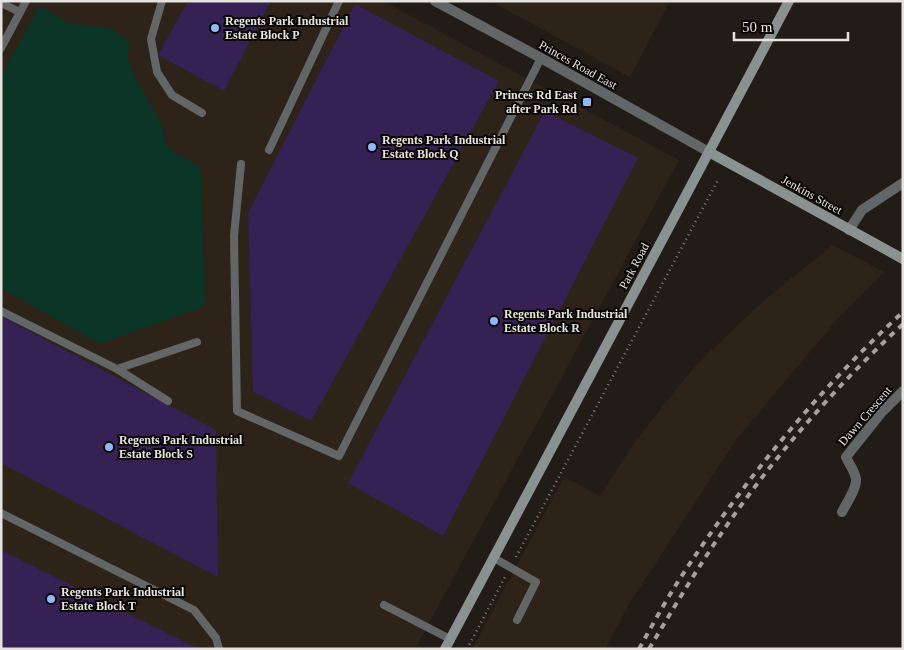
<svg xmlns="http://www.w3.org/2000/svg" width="904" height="650" font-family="'Times New Roman',serif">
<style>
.built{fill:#2d2319}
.green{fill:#0a3425}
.building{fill:#352154}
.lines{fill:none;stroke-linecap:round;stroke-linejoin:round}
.path{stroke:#847f7a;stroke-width:2.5;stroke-dasharray:1 4;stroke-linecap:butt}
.lane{stroke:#626666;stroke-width:8}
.street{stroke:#626666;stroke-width:10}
.secondary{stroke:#899191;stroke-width:10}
.rail{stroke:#a4a09b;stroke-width:4;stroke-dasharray:6 6;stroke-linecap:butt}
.poi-dot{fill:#91b8fd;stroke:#090705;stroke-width:2}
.labels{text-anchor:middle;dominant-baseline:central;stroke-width:4;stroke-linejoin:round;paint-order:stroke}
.poi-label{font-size:12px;font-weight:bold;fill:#e6e2de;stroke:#090705;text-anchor:start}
.street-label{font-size:12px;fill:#e6e2de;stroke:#090705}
</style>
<rect width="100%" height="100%" fill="#211c16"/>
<!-- built -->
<g class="built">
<polygon points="1,1 383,1 679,160 415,649 1,649"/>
<polygon points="490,1 670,1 630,77"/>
<polygon points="833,245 884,272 839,317 736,440 629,604 605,649 472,649 564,477 600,496 634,443 694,367 762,302"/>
</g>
<!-- green -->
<polygon class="green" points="39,6 69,23 112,29 130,42 127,57 134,75 163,127 165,144 174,152 201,167 205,306 100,344 1,288 1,78"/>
<!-- building -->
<g class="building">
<polygon points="188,1 271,1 224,91 158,55"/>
<polygon points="355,4 499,81 311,421 253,392 248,213"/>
<polygon points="545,111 638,158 443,536 348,483"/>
<polygon points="1,316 216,430 218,577 1,463"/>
<polygon points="1,550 199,649 1,649"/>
</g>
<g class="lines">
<!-- path -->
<g class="path">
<polyline points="516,557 719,178"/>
<polyline points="467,649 505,577"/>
</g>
<!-- lane -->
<g class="lane">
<polyline points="162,1 151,39 157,72 172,95 202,113"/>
<polyline points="1,3 20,12"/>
<polyline points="1,48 26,1"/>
<polyline points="269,150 339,1"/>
<polyline points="241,164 234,236 237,411 339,456 541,58"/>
<polyline points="1,311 117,369 168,401"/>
<polyline points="117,369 197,342"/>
<polyline points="1,513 194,610 216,638 219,649"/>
<polyline points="494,558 536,582 517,620"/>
<polyline points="384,605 450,639"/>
</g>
<!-- street -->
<g class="street">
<polyline points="435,1 541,58 709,152"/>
<polyline points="849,230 862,210 903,183"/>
<path d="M842,512C846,504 857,488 856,479C855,471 849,464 846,457L882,412L903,391"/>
</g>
<!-- secondary -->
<g class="secondary">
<polyline points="709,152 903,259"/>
<polyline points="445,649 789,1"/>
</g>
<!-- rail -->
<g class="rail">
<path d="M639,649C653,624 667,598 683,574C746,478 819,389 903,312"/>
<path d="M649,649C680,597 712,544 748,496C794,434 847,376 903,324"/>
</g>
</g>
<!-- markers -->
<g class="poi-dot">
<circle cx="215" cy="28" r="5"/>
<rect x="582" y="97" width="10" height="10" rx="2.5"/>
<circle cx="372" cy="147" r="5"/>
<circle cx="494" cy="321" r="5"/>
<circle cx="109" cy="447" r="5"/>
<circle cx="51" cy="599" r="5"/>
</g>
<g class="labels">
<!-- poi labels -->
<g class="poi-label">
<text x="225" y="21">Regents Park Industrial<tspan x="225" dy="14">Estate Block P</tspan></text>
<text x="577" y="95" text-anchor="end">Princes Rd East<tspan x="577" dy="14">after Park Rd</tspan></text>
<text x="382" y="140">Regents Park Industrial<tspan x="382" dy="14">Estate Block Q</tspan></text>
<text x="504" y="314">Regents Park Industrial<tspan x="504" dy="14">Estate Block R</tspan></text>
<text x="119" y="440">Regents Park Industrial<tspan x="119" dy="14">Estate Block S</tspan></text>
<text x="61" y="592">Regents Park Industrial<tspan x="61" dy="14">Estate Block T</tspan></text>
</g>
<!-- street labels -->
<g class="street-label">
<text transform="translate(578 65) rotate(29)">Princes Road East</text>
<text transform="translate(812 195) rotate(29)">Jenkins Street</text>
<text transform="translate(634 266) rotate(-62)">Park Road</text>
<text transform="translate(865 416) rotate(-49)">Dawn Crescent</text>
</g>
</g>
<!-- border -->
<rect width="904" height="650" fill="none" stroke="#e6e2de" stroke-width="5"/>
<!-- scale -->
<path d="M734 32v8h114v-8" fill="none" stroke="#e6e2de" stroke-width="2.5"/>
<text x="742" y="32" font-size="15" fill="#e6e2de" stroke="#090705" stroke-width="4" paint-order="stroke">50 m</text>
</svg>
